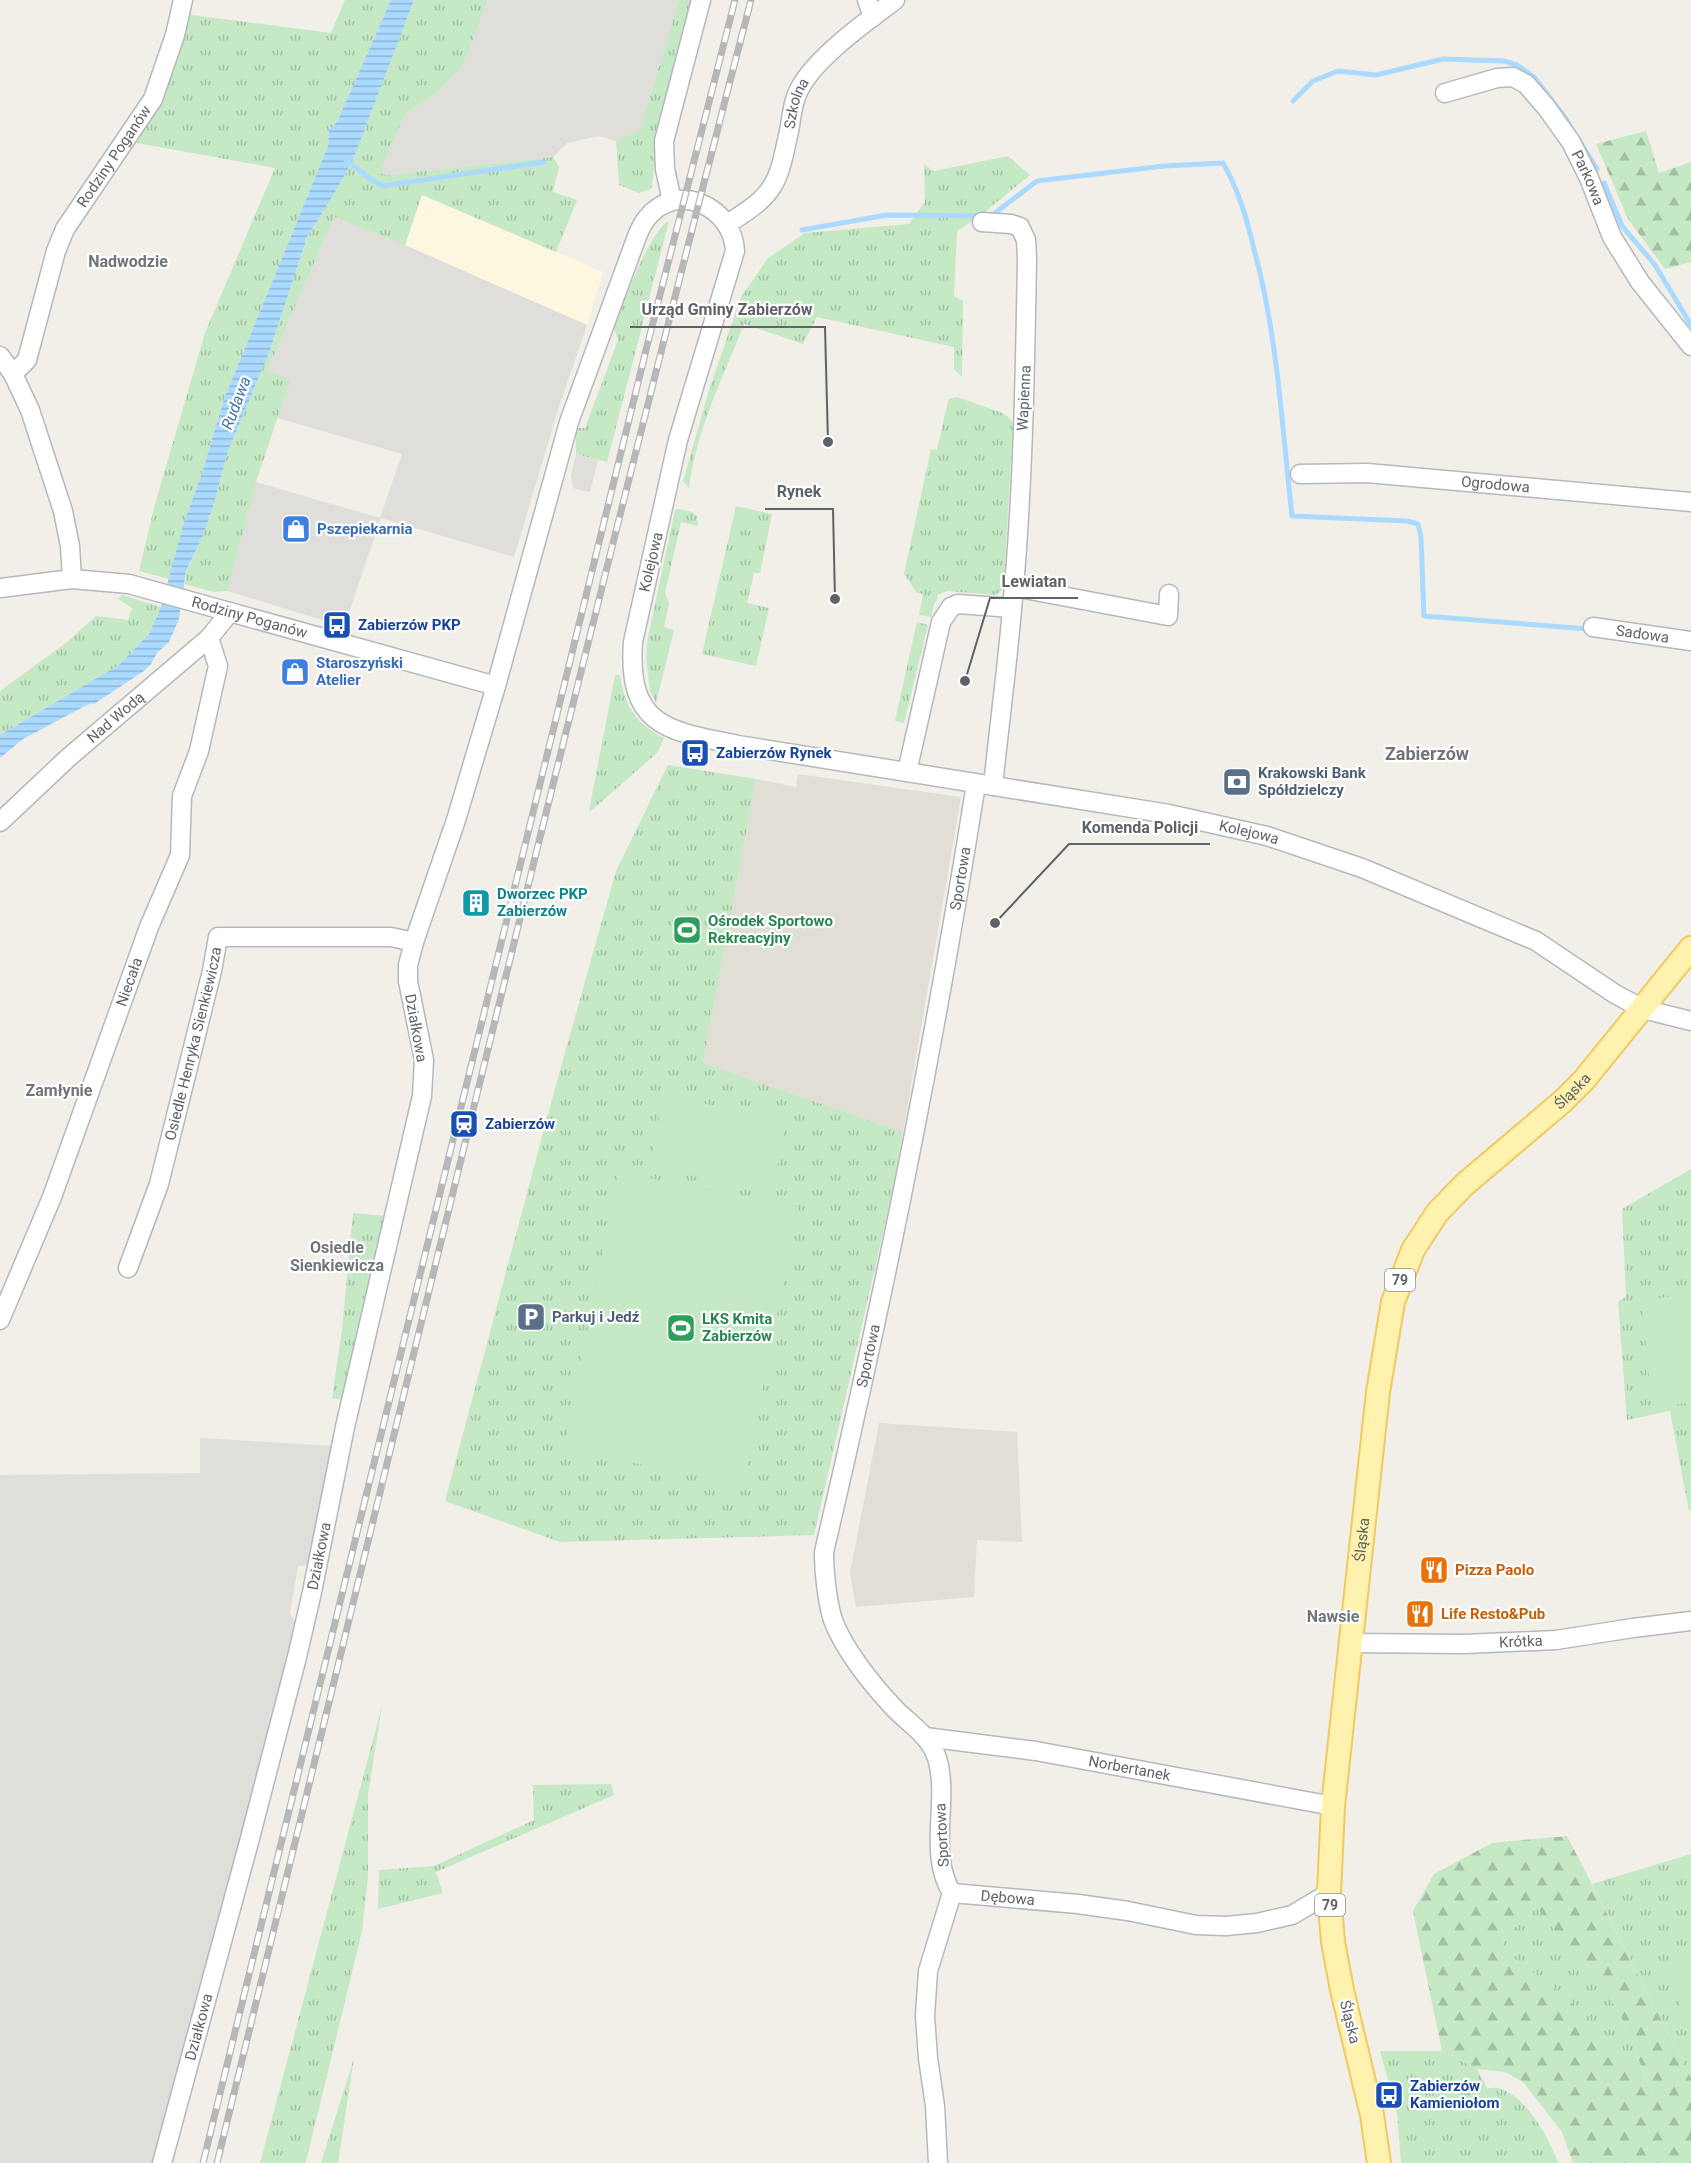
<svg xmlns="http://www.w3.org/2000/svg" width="1691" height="2163" font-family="Roboto,sans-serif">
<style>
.commercial{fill:#fef7e0}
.industrial{fill:#e0deda}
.education{fill:#e1ded6}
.grass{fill:url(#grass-tufts)}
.forest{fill:url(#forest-firs);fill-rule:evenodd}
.pitch{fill:#c5e8c5}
.water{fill:url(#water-rules)}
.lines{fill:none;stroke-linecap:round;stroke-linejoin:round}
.stream{stroke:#aadaff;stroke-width:5}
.minor-casing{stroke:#b5b8bc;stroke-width:21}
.major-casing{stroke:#f2c960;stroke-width:26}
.minor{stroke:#fff;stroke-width:18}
.major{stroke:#fff2af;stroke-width:22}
.rail-casing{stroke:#b6b7b8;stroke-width:7}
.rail{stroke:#fff;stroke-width:4.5;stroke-dasharray:14;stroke-linecap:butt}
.labels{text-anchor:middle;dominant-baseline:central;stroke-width:4.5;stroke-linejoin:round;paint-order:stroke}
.shield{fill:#fff;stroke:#8f9295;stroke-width:1.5}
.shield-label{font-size:14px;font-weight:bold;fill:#5f6368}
.street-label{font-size:15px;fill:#5f6368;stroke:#fff}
.shop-label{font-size:15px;font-weight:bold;fill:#366cbe;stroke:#fff;text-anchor:start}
.transit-label{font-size:15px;font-weight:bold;fill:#164399;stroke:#fff;text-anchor:start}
.service-label{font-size:15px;font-weight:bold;fill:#4e5e75;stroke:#fff;text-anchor:start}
.culture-label{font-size:15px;font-weight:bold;fill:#0d838f;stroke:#fff;text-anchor:start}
.leisure-label{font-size:15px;font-weight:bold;fill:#27864d;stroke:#fff;text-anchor:start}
.food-label{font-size:15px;font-weight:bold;fill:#c56008;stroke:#fff;text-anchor:start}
.neighbourhood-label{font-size:16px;font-weight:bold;fill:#70757a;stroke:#fff}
.water-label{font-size:16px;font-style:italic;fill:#4174aa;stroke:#fff}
.quarter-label{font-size:18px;font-weight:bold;fill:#70757a;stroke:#fff}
.leader{fill:none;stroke:#5f6368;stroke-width:2}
.callout-dot{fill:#5f6368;stroke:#fff;stroke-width:2}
.callout-label{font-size:16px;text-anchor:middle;font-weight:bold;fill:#5f6368;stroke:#fff;stroke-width:4.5;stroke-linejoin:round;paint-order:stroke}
</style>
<defs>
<pattern id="grass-tufts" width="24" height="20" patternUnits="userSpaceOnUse" patternTransform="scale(1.5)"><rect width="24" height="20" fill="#c5e8c5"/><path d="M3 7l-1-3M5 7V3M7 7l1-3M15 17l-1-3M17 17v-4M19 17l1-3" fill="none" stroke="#a3c0a4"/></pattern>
<pattern id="forest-firs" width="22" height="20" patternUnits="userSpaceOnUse" patternTransform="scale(1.5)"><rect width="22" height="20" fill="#c5e8c5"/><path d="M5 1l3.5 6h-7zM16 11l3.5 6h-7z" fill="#a3c0a4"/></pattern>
<pattern id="water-rules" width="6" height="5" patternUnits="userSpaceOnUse" patternTransform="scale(1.5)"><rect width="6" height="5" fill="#aadaff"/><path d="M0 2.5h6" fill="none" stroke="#8eb4d2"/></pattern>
</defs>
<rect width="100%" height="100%" fill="#f1efe8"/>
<!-- commercial -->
<polygon class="commercial" points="421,194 603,272 587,325 405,245"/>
<!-- industrial -->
<g class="industrial">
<polygon points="488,0 679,0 640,130 616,141 599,136 567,143 553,157 387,175 380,173 405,114 437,93 463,65"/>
<polygon points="334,217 405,245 587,325 558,410 514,557 381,518 344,627 228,591 256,482 380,518 402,454 274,417 267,371"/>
<polygon points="576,454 598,460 590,492 573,488 571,476"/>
<polygon points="200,1438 336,1446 313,1564 298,1566 290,1614 301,1630 157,2163 0,2163 0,1475 200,1473"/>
</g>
<!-- education -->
<g class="education">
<polygon points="798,774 961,797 903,1132 703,1063 756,779 796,787"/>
<polygon points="879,1423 1017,1432 1022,1542 977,1540 974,1597 856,1607 850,1573"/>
</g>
<!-- grass -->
<g class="grass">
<polygon points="345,0 391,0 337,122 329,130 328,146 224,399 202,473 184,522 169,579 139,571 155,504 205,333 275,168 137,143 162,94 184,14 331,33"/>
<polygon points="414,0 488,0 463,65 437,93 405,114 380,173 387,175 553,157 559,167 553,192 577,200 556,252 422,195 405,245 334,217 267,371 290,381 256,482 228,591 214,592 185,584 186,572 201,540 213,507 228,451 269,353 307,237 334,194 353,160"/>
<polygon points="679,0 692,0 655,147 656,163 654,166 653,179 651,189 639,193 619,185 616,141 640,130"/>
<path d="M1008,156L1030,175L980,216L957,231L954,296L963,301L962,377L954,369V347L817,317L803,344L744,324C723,377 696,431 689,488L683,481L709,390L741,297L768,258L805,233L909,224L925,202L924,164L934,171Z"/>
<path d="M669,221L607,462L576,454V428H585L618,340L614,328C622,307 650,229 669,221Z"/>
<polygon points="957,397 1000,412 1006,415 1013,423 1004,583 1003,589 996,595 947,591 937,595 938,599 934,604 931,617 919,615 923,594 917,593 904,574 931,449 937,450 947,405 949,399"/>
<polygon points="736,506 772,514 760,573 754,573 747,603 769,608 756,666 702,654"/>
<polygon points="680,509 692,512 697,516 698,526 681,522 665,593 669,603 664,627 674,630 656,703 650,691 646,659 647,642 675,510"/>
<polygon points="122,595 161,607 149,634 119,665 0,735 0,691 67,642 96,616 128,620 132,608 118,599"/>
<polygon points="917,622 928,625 904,723 895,721"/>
<path d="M615,675H620C625,707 635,723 664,738L657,753L592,810L589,811Z"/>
<polygon points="668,765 756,779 703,1063 903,1132 893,1189 814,1535 560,1542 445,1501 554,1092 616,871"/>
<polygon points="1691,1169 1691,1510 1689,1511 1670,1411 1627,1420 1618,1301 1626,1297 1622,1209"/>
<polygon points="353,1213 386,1216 345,1401 332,1398 342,1329"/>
<polygon points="382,1706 368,1795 368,1876 362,1931 308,2154 305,2163 260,2163"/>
<polygon points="611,1784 614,1795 436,1872 443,1893 378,1909 379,1870 434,1866 534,1820 533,1785"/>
<polygon points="1691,1854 1691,2078 1592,1884"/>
<path d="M1536,1907L1619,2011L1654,2098L1615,2048L1564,1995L1505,1952C1499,1929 1508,1933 1523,1922C1528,1919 1532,1912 1536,1907Z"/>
<path d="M1380,2051H1442L1477,2069L1487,2088C1491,2088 1497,2087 1501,2089C1527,2098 1550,2139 1558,2163H1401L1397,2113Z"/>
<polygon points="354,2058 338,2163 321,2163"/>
</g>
<!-- forest -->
<g class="forest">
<polygon points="1646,131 1659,173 1691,162 1691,262 1665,269 1628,219 1596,144"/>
<path d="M1567,1836L1691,2078V2163H1573L1562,2132L1523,2082L1505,2072L1477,2069L1442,2051L1413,1911L1434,1874L1492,1843ZM1536,1907L1619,2011L1653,2095L1615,2048L1564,1995L1505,1952C1499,1929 1508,1933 1523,1922C1528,1919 1532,1911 1536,1907Z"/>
</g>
<!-- pitch -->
<g class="pitch">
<polygon points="663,1096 787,1119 773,1191 650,1168"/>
<polygon points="618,1172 798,1207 744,1485 564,1449"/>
<polygon points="1691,1292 1691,1402 1653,1409 1641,1302"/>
<polygon points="1691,1958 1691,2032 1663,1967"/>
</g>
<!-- water -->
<polygon class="water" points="391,0 414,0 353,160 334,194 307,237 269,353 228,451 213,507 201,540 186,571 179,619 169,642 157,653 151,664 144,671 94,704 92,703 85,706 23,739 0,758 0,735 119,665 149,634 161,607 184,522 202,473 224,399 328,146 329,130 337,122"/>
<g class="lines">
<!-- stream -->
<g class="stream">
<polyline points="1293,101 1313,81 1338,71 1376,75 1443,59 1504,61 1517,65 1534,77 1564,116 1597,169"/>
<polyline points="346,160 369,178 383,186 544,162"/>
<polyline points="1604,183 1622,226 1655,265 1691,325"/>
<path d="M991,216L1037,181L1164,166L1223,163C1240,193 1247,220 1255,253C1278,339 1282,428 1292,516L1407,521L1418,524L1421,537L1424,616L1588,629"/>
<polyline points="802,230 887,215 981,216"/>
</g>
<!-- minor casing -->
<g class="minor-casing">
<g id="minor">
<polyline points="867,0 873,17"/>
<path id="s1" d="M1445,93L1497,78L1513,77L1526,84L1546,107L1571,142L1589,178L1612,237L1640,282L1691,346"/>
<polyline points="672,201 665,169 664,141 701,0"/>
<path d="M982,222L1011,224L1020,227L1026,240L1027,258C1025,375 1023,493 1012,609C1007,668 999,727 993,786"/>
<path id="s2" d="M727,224C778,193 778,183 790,126C792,112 794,98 801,86C819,55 866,22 895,0"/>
<polyline points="0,356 13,374 30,410 63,511 70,546 72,579"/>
<path id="s3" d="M13,374L27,360L56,251L65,229L153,99L175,35L183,0"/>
<path id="s4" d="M1300,474L1367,473L1691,502"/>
<polyline points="1014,587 1168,616 1169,594"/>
<path id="s5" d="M0,588L72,579L129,584L496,686"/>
<path id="s6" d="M1593,627L1691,641"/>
<polyline points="907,772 941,622 951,607 958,604 1012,608"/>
<path id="s7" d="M0,822L69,757L209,638L230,612"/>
<path id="s8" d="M128,1268L159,1184L212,971L218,937H391L414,942"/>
<path id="s9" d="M0,1320L52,1197L149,927L180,855L182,796L199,751L218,666L209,638"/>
<path id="s10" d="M1350,1643L1465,1644L1556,1640L1633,1628L1691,1621"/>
<path id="s11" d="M925,1737L1036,1751L1333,1806"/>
<path id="s12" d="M952,1893C927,1853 950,1801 937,1758C930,1736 911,1725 896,1710C873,1686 844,1650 833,1620C827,1602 824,1570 824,1552C884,1297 935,1042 976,784"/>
<path id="s13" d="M952,1893L1078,1904L1128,1911L1196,1925L1226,1926L1257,1923L1292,1915L1329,1893"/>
<path id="s14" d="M162,2163L249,1842L297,1657L312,1592L345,1427L422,1096L424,1060L408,981V965L414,942L456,820L496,686L569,422L636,239C639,231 642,224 647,218C677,180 733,207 735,251L678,440L633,642C627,727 668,731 738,745L1169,814L1267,836L1362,868L1536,941L1615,994L1643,1009L1691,1021"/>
<polyline points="938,2163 935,2106 928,2058 925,2016 928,1971 952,1893"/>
</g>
</g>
<!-- major casing -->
<g class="major-casing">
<g id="major">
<path id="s15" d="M1379,2163L1372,2115L1342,1990L1333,1942L1329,1893L1333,1806L1378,1392L1393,1302L1413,1250L1437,1213L1464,1185L1563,1101L1584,1080L1691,948"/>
</g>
</g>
<!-- minor -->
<use href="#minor" class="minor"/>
<!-- major -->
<use href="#major" class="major"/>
<!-- rail casing -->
<g class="rail-casing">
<g id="rail">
<polyline points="203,2163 647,346 735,0"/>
<path d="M217,2163C393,1442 565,719 751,0"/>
</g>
</g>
<!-- rail -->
<use href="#rail" class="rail"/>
</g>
<!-- icons -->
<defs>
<g id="shop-square" transform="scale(1.5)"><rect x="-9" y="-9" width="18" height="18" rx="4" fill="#3f7fe0" stroke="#fff"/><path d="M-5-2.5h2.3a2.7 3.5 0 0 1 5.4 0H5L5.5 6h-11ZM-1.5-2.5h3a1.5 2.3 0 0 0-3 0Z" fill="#fff"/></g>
<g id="bus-square" transform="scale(1.5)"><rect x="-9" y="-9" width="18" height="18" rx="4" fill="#1a4fb4" stroke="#fff"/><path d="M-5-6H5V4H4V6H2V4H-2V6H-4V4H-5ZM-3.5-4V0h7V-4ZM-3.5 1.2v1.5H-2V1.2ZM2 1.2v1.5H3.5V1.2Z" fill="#fff"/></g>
<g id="bank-square" transform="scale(1.5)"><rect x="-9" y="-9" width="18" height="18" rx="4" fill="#5c6f8a" stroke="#fff"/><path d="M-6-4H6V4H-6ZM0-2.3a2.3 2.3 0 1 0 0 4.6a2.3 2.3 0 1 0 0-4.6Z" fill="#fff"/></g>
<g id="building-square" transform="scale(1.5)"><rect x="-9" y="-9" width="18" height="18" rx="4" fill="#0f9aa8" stroke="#fff"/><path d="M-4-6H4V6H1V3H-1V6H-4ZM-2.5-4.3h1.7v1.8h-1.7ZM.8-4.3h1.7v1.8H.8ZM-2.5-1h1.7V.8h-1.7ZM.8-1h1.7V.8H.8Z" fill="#fff"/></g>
<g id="stadium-square" transform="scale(1.5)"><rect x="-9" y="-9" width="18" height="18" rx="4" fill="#2e9e5b" stroke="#fff"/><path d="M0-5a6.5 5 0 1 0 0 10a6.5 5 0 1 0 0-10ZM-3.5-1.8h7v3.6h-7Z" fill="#fff"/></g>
<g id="station-square" transform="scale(1.5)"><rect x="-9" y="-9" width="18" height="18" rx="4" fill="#1a4fb4" stroke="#fff"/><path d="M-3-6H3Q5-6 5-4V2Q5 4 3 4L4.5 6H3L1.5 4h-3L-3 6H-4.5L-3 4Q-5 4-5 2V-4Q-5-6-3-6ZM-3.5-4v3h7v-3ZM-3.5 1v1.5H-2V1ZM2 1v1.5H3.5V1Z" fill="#fff"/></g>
<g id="parking-square" transform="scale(1.5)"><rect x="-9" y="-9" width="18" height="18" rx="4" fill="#5c6f8a" stroke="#fff"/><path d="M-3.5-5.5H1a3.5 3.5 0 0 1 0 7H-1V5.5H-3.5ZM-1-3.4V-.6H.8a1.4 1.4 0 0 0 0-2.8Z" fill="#fff"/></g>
<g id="restaurant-square" transform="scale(1.5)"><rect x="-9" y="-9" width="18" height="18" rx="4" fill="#e8710a" stroke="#fff"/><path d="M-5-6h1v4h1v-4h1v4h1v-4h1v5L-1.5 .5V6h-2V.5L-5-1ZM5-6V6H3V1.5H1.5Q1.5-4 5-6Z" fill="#fff"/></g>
</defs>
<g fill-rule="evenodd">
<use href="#shop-square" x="296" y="529"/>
<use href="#bus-square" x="337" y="625"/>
<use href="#shop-square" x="295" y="672"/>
<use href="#bus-square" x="695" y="753"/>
<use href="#bank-square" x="1237" y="782"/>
<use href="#building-square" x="476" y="903"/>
<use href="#stadium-square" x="687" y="930"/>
<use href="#station-square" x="464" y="1124"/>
<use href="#parking-square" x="531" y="1317"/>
<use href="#stadium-square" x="681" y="1328"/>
<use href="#restaurant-square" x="1434" y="1570"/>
<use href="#restaurant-square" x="1420" y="1614"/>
<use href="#bus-square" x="1389" y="2095"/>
</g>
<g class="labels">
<!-- shield labels -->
<g class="shield">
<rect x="1385" y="1269" width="30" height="22" rx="4.5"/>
<rect x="1315" y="1894" width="30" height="22" rx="4.5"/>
</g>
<g class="shield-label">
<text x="1400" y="1280">79</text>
<text x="1330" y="1905">79</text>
</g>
<!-- street labels -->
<g class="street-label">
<text stroke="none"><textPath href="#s2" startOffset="146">Szkolna</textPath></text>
<text stroke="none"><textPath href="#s3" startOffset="244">Rodziny Poganów</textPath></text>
<text stroke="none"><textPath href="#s1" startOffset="198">Parkowa</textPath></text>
<text transform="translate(1024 398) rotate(-87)">Wapienna</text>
<text stroke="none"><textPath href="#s4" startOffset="196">Ogrodowa</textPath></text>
<text transform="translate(651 562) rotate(-77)">Kolejowa</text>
<text stroke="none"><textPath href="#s5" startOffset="255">Rodziny Poganów</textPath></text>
<text stroke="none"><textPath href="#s6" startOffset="50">Sadowa</textPath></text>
<text stroke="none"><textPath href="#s7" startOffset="156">Nad Wodą</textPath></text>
<text stroke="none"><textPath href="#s14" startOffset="3232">Kolejowa</textPath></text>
<text stroke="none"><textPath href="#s12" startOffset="1068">Sportowa</textPath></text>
<text stroke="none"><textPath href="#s9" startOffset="362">Niecała</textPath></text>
<text transform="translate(416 1028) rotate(80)">Działkowa</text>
<text stroke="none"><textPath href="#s8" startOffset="234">Osiedle Henryka Sienkiewicza</textPath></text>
<text stroke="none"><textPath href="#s15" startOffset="1152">Śląska</textPath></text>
<text stroke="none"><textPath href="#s12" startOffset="582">Sportowa</textPath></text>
<text stroke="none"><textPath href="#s15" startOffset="630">Śląska</textPath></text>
<text stroke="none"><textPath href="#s14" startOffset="627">Działkowa</textPath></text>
<text stroke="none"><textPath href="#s10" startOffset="171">Krótka</textPath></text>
<text stroke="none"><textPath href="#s11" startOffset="207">Norbertanek</textPath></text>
<text transform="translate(942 1835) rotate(-93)">Sportowa</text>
<text stroke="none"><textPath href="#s13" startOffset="56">Dębowa</textPath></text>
<text transform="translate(1350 2022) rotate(76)">Śląska</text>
<text stroke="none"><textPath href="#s14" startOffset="141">Działkowa</textPath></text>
</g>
<!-- shop labels -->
<g class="shop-label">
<text x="317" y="529">Pszepiekarnia</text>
<text x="316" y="663">Staroszyński<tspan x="316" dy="17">Atelier</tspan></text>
</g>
<!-- transit labels -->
<g class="transit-label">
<text x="358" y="625">Zabierzów PKP</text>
<text x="716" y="753">Zabierzów Rynek</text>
<text x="485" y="1124">Zabierzów</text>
<text x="1410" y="2086">Zabierzów<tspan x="1410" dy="17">Kamieniołom</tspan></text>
</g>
<!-- service labels -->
<g class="service-label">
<text x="1258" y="773">Krakowski Bank<tspan x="1258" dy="17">Spółdzielczy</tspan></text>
<text x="552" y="1317">Parkuj i Jedź</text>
</g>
<!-- culture labels -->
<g class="culture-label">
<text x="497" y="894">Dworzec PKP<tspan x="497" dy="17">Zabierzów</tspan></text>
</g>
<!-- leisure labels -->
<g class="leisure-label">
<text x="708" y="921">Ośrodek Sportowo<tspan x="708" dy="17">Rekreacyjny</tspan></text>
<text x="702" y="1319">LKS Kmita<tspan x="702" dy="17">Zabierzów</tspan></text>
</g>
<!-- food labels -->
<g class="food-label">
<text x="1455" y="1570">Pizza Paolo</text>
<text x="1441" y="1614">Life Resto&amp;Pub</text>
</g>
<!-- neighbourhood labels -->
<g class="neighbourhood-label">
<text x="128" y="261">Nadwodzie</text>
<text x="59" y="1090">Zamłynie</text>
<text x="337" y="1247">Osiedle<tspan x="337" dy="18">Sienkiewicza</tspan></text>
<text x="1333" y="1616">Nawsie</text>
</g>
<!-- water labels -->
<g class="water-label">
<text transform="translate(236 403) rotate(-69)">Rudawa</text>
</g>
<!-- quarter labels -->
<g class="quarter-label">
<text x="1427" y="753">Zabierzów</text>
</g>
</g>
<!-- callouts -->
<path class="leader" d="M828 442L825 327H630M835 599L833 509H765M965 681L990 598H1078M995 923L1069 844H1210"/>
<g class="callout-dot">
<circle cx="828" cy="442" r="6"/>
<circle cx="835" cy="599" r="6"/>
<circle cx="965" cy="681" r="6"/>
<circle cx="995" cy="923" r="6"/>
</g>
<g class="callout-label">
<text x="727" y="315">Urząd Gminy Zabierzów</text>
<text x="799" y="497">Rynek</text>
<text x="1034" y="587">Lewiatan</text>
<text x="1140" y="833">Komenda Policji</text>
</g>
</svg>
